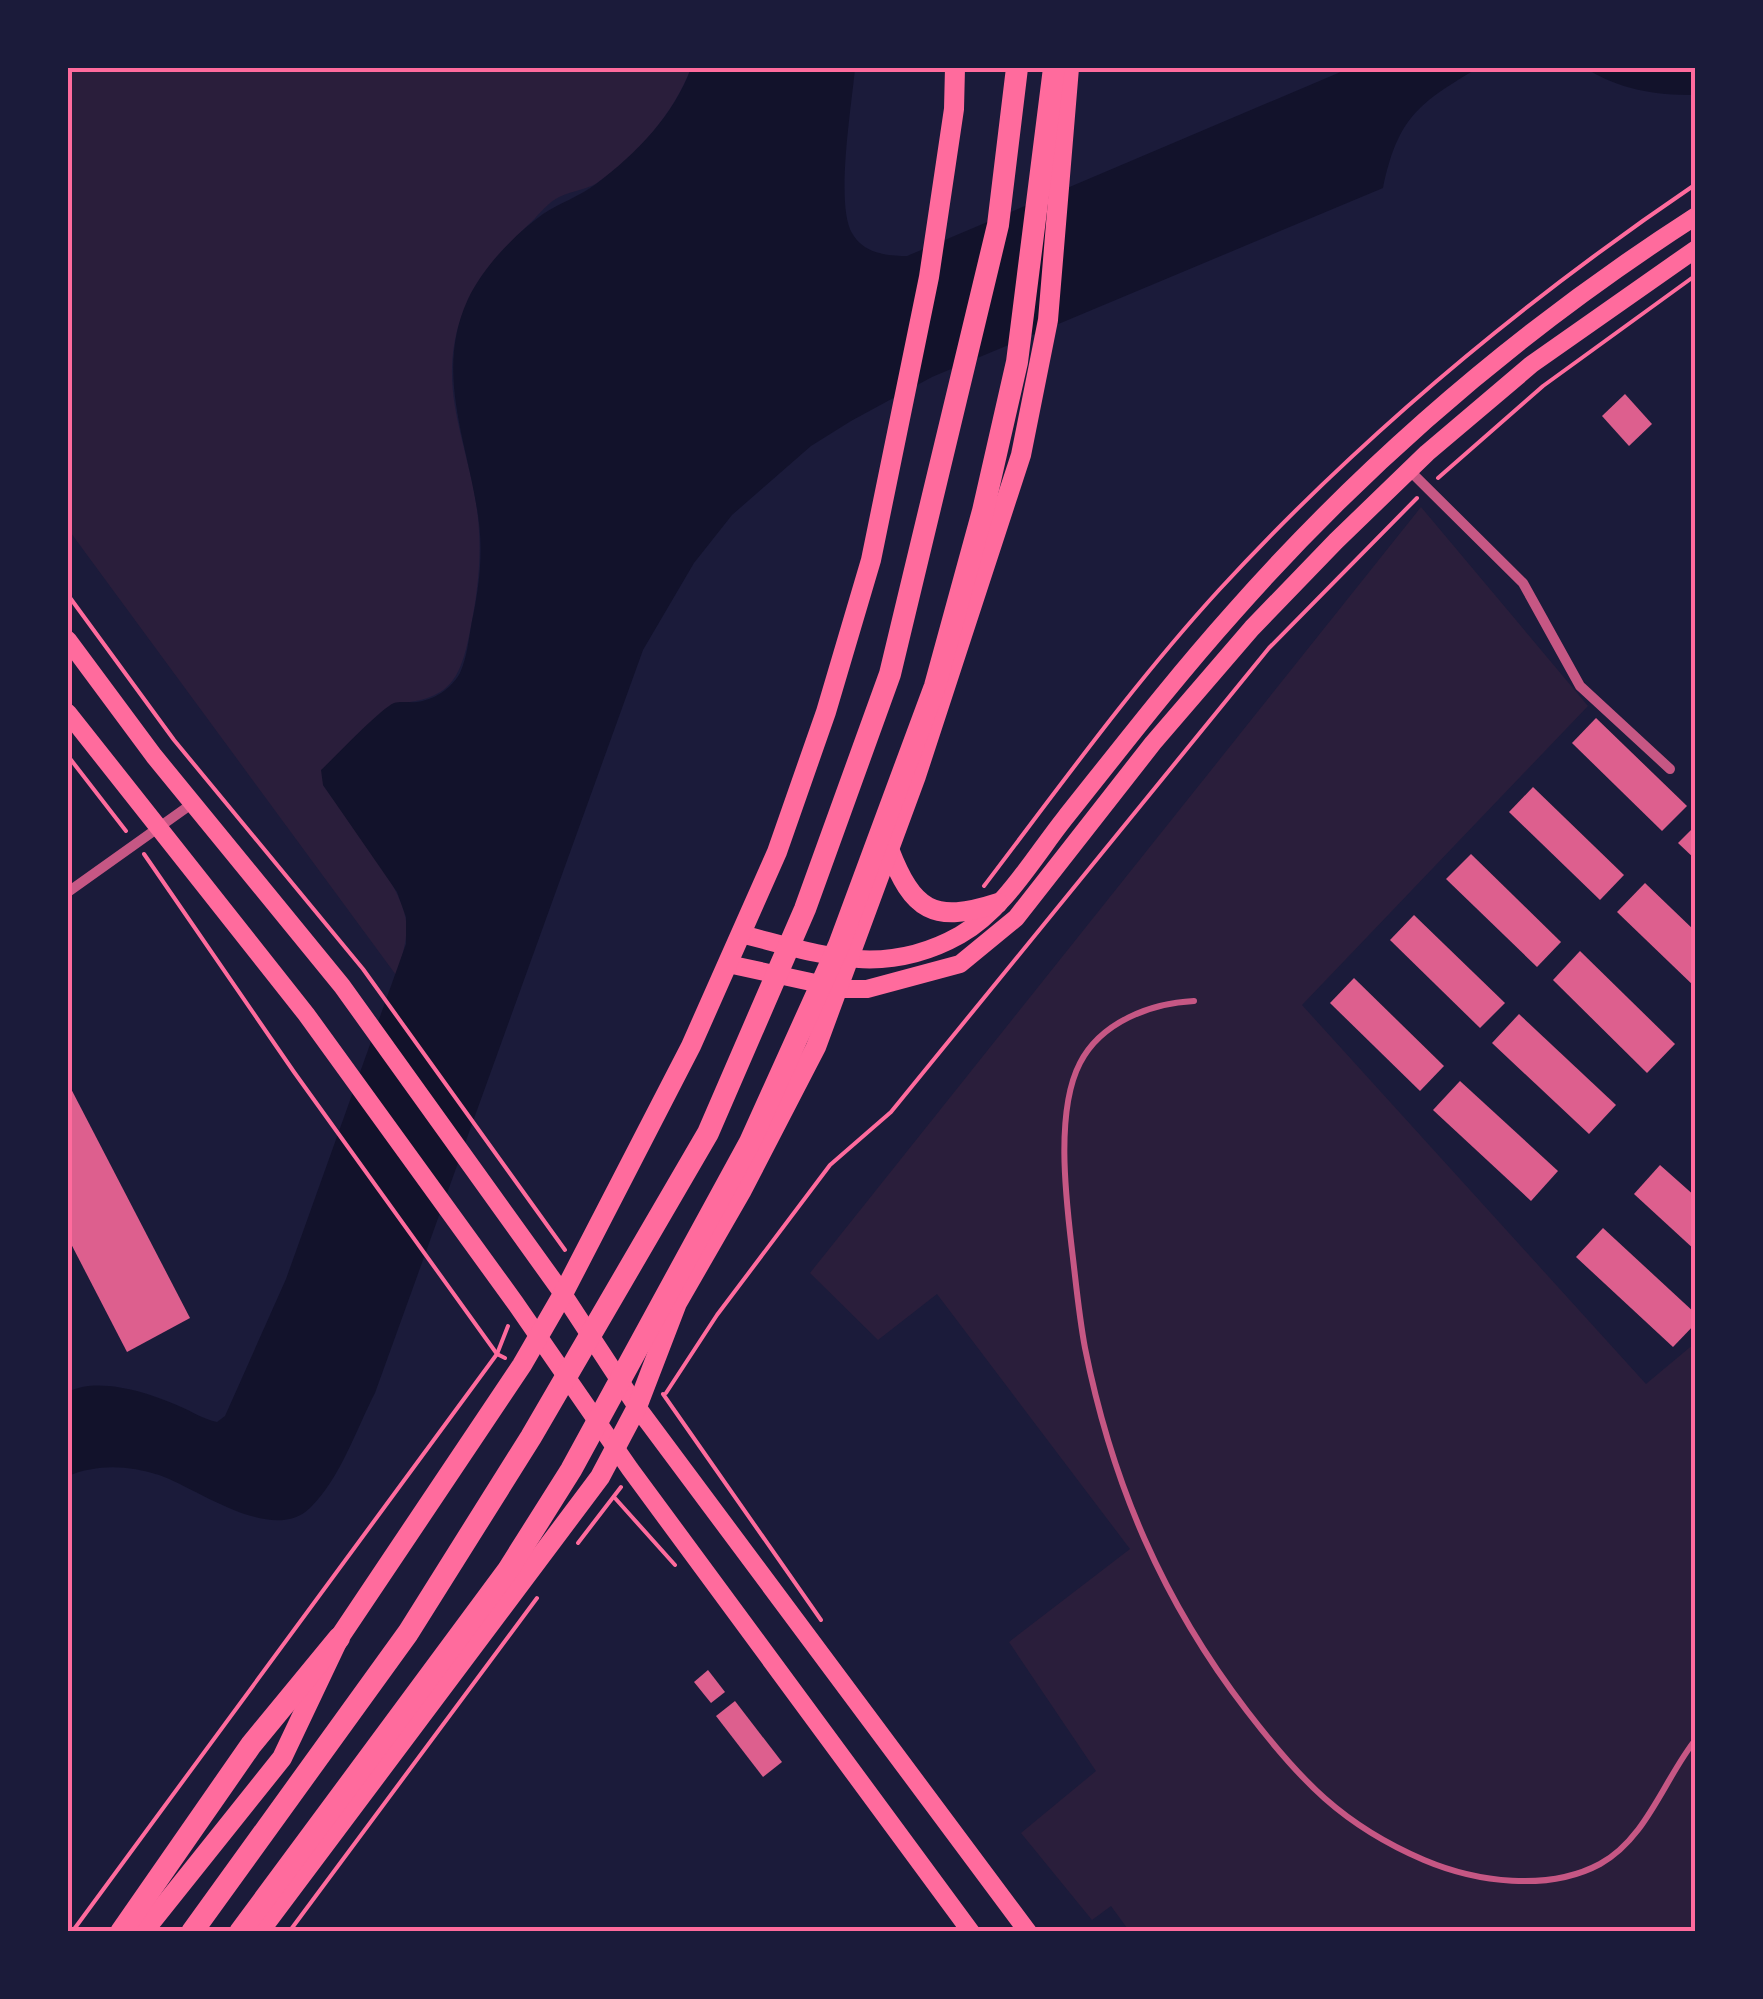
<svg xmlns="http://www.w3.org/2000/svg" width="1763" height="1999" font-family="'Varela Round',sans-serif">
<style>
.green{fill:#2a1e3b}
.water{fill:#12122b}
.building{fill:#dd5f8e}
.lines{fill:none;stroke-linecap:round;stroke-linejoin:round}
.path{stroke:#ff6b9d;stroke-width:4}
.service{stroke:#c65784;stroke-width:6}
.minor{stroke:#c65784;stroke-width:10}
.secondary{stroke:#ff6b9d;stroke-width:18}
.primary{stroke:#ff6b9d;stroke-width:20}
.trunk{stroke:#ff6b9d;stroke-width:22}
.neatline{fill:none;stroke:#ff6b9d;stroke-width:4}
</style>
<rect width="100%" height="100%" fill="#1b1b3a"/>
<!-- green -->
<g class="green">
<path d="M68,68H691C674,113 637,156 597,183C584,191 567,191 554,200C545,206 536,218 527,226C492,261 462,296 454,346C445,401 468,450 476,503C483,546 479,588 470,631C460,683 448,700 393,704L323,785C345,816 403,886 406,921C408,940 402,957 396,975L68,529Z"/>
<polygon points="1421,507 1588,706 1302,1005 1646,1384 1695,1343 1695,1931 1130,1932 1111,1906 1092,1920 1021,1833 1096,1771 1009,1642 1130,1549 937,1294 878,1340 810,1273"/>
</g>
<!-- water -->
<g class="water">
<path d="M691,68H855C852,104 835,204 852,233C863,253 886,256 907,256L1350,68H1478C1419,103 1398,117 1383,188L932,377L851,421L811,446L732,515L694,563L643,650L375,1393C356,1430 340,1479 310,1508C272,1545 197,1488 159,1475C128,1465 97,1464 68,1476V1392C98,1376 150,1393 179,1406C193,1412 203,1419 217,1422L225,1416L286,1279L406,944V917L397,892L323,785L321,770C335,757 380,709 394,703C401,701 410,703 417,702C434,700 452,688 460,673C467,658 469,637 472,621C479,589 483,555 479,523C470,446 433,375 468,299C484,266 514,235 543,214C560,203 580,196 596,184C636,154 674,115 691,68Z"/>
<path d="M1585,68H1695V95C1653,95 1621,90 1585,68Z"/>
</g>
<!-- building -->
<g class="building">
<polygon points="1625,394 1652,424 1629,446 1602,416"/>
<polygon points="1596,718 1687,806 1662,831 1572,743"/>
<polygon points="1533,787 1624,875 1600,900 1509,812"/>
<polygon points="1696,825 1696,860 1678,843"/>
<polygon points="1471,854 1561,942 1537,967 1446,879"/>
<polygon points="1645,883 1696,932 1696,988 1617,912"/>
<polygon points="1414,915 1505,1003 1480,1028 1390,940"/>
<polygon points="1580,951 1675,1044 1647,1073 1553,980"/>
<polygon points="1354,978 1444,1066 1420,1091 1330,1003"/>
<polygon points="1519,1014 1616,1105 1589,1134 1492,1043"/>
<polygon points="1460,1081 1558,1171 1531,1201 1433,1110"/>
<polygon points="68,1083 190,1318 127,1352 68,1238"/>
<polygon points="1660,1165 1696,1197 1696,1251 1634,1194"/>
<polygon points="1603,1228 1696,1314 1696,1323 1673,1347 1576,1257"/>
<polygon points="708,1670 725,1692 711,1703 694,1682"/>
<polygon points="735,1701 782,1762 763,1777 716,1716"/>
</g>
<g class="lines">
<!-- path -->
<g class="path">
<polyline points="1438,478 1543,386 1696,275"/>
<polyline points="68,595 174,740 363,969 565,1250"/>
<polyline points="68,756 126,831"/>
<polyline points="144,854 294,1072 497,1354 505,1358"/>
<path d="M984,886C1060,786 1134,683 1219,590C1361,436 1522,302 1696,184"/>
<polyline points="666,1393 717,1315 830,1165 891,1112 1269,648 1417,498"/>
<polyline points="663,1394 821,1620"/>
<polyline points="614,1497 675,1565"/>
<polyline points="578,1543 621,1487"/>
<polyline points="72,1932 497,1354 508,1326"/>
<polyline points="289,1932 537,1598"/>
</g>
<!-- service -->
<path class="service" d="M1194,1001C1151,1003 1101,1022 1080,1063C1055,1111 1066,1199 1072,1250C1076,1283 1079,1316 1085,1348C1112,1483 1163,1602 1247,1711C1300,1780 1342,1825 1424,1860C1476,1882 1548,1892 1600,1864C1647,1838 1664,1779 1696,1739"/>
<!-- minor -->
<g class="minor">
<polyline points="1409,470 1523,583 1580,686 1670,769"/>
<polyline points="68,892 193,803"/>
</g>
<!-- secondary -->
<g class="secondary">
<polyline points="68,640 154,756 342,986 563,1294 637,1407 1028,1932"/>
<polyline points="68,713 306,1014 516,1304 630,1469 971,1932"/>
<path d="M741,934C820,954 882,979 960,935C1004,910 1034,857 1065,818C1120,749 1174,679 1233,613C1367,461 1525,326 1696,216"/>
<polyline points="728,964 843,989 867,989 960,964 1016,918 1153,743 1252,628 1336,541 1427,453 1532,364 1696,249"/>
</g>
<!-- primary -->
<g class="primary">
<path d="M889,849C913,911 933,924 998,903"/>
<polyline points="143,1932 282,1758 339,1638 522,1365 563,1294 691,1046 777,852 826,712 871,560 929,277 954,109 955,68"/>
<polyline points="259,1932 600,1477 637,1407 677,1303 742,1190 816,1047 916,776 1021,455 1048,320 1069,68"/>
</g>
<!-- trunk -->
<g class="trunk">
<polyline points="121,1932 251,1745 339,1638"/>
<polyline points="192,1932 408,1633 531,1437 708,1133 805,909 890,674 998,225 1017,68"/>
<polyline points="240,1932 508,1570 571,1470 750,1142 839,945 935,686 983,511 1017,362 1054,68"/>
</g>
</g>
<!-- border -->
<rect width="1763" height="1999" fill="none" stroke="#1b1b3a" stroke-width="140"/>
<rect x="70" y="70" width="1623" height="1859" class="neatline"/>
</svg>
